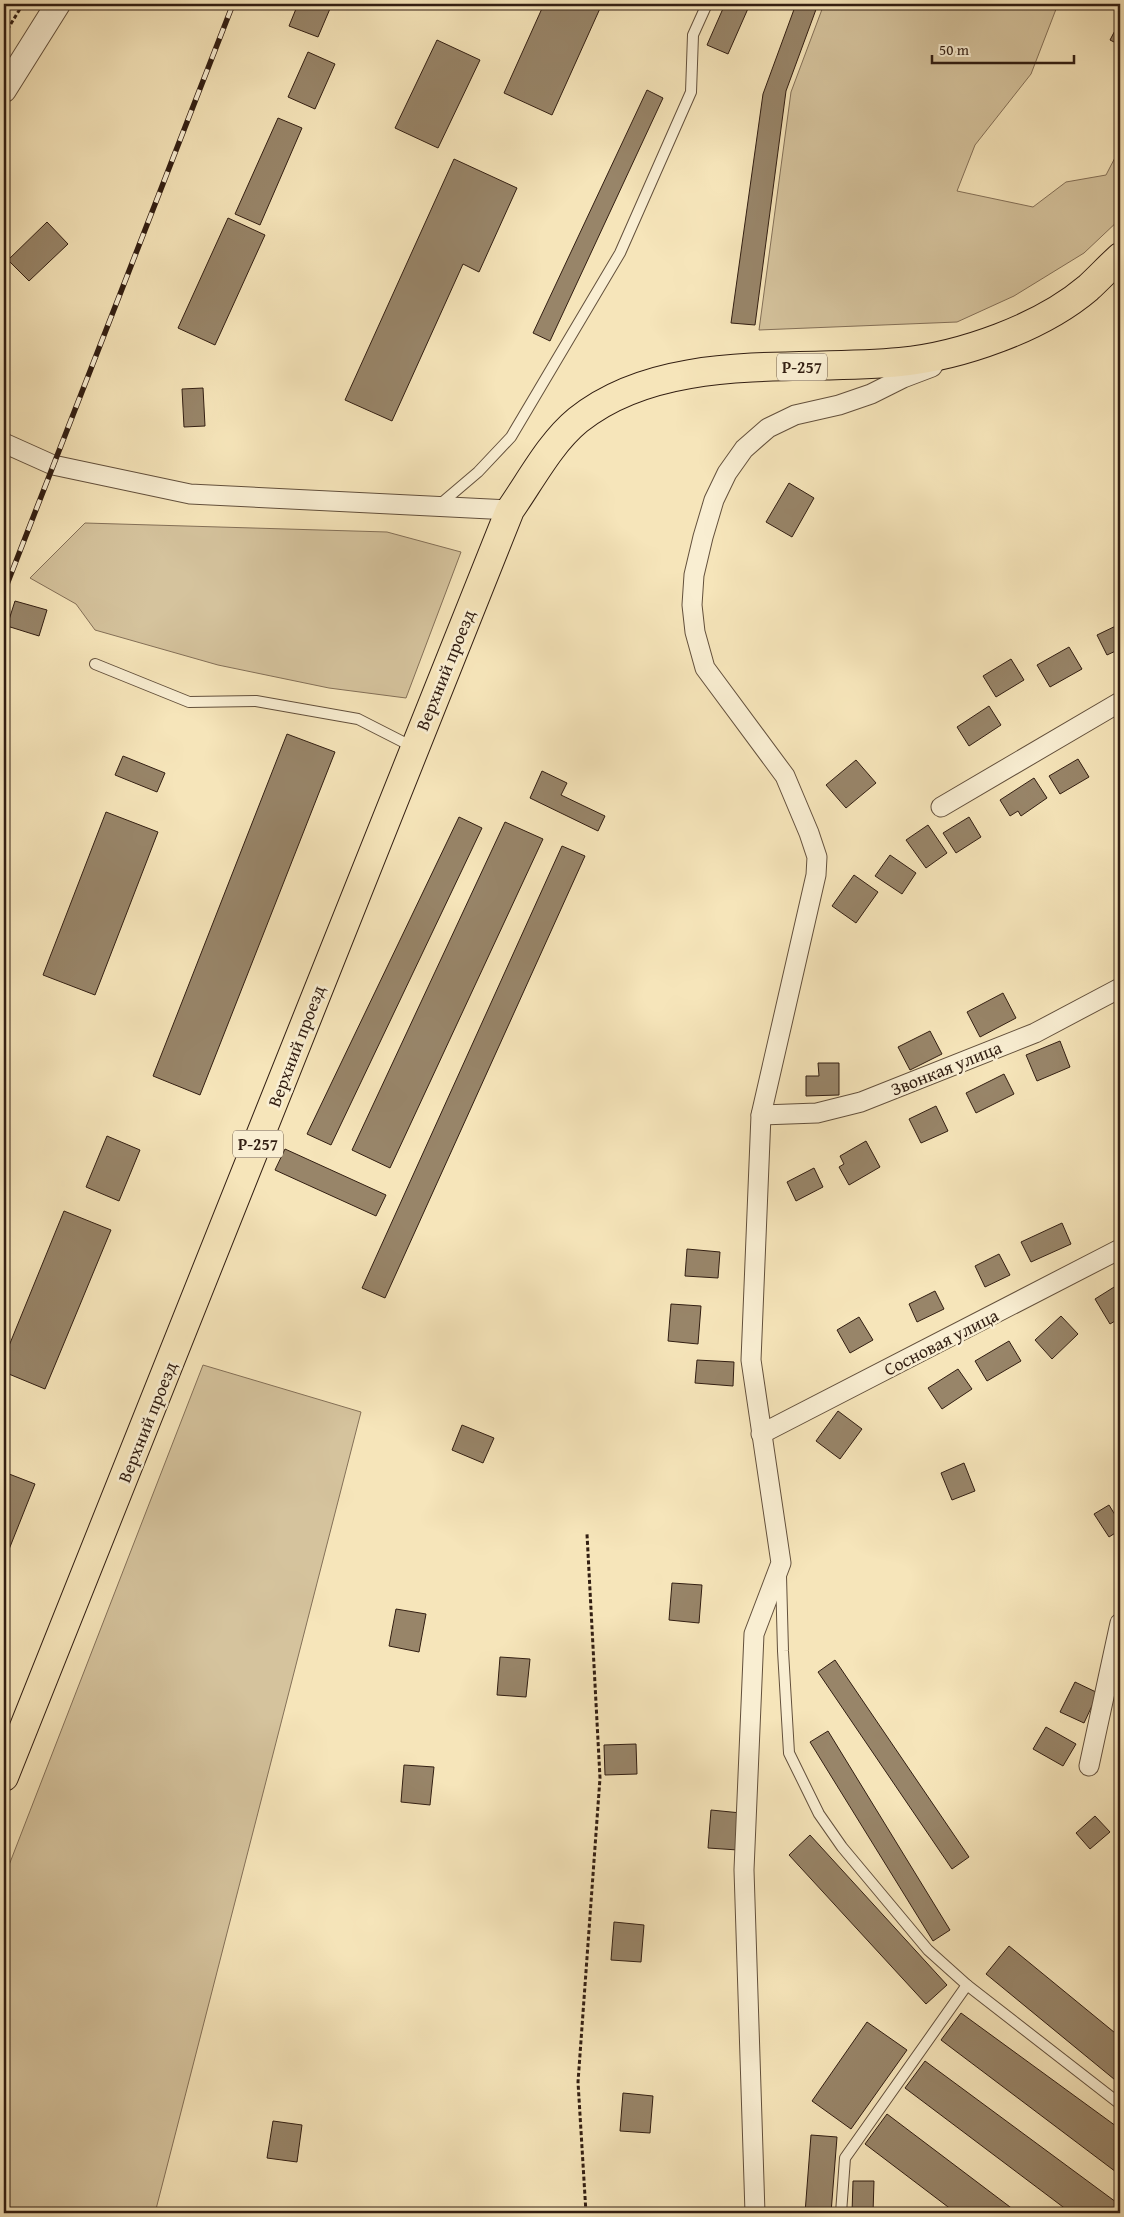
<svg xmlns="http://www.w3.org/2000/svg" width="1124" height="2217" font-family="'Gentium Book Plus',serif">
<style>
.green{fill:#d5c39d;stroke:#847058}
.building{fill:#988569;stroke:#321e12}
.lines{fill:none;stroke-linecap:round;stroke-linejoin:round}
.service-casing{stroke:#63503c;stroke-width:12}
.minor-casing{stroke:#63503c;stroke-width:21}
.tertiary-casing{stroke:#63503c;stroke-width:26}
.trunk-casing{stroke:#321e12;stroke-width:30}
.path{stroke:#321e12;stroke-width:3;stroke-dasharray:4 2.5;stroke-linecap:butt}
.service{stroke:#f9eed2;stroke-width:10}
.minor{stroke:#f9eed2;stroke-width:19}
.tertiary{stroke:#f9eed2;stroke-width:24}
.trunk{stroke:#f6e5ba;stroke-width:28}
.rail-casing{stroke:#321e12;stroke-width:5.5}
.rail{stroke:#f9eed2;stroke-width:4;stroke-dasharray:11;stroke-linecap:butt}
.labels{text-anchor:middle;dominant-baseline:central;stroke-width:5;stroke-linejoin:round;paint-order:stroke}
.shield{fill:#f9eed2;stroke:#6e5c4c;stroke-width:1}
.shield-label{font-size:16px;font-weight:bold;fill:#321e12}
.street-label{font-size:18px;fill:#321e12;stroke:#f9eed2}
</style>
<rect width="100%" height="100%" fill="#f6e5ba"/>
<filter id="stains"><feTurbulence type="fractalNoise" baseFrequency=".004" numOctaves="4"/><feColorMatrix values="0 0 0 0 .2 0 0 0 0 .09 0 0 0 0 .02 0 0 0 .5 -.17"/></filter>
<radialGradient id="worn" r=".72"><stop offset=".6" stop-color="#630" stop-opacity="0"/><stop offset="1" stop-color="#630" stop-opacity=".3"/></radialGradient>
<!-- green -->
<g class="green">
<polygon points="824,4 1058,4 1031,74 975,145 957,191 1033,207 1066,182 1106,175 1120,148 1120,219 1084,253 1014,296 957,322 759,330 791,92"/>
<polygon points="85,523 387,532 461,552 406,698 329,688 218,665 95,630 76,604 30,578"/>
<polygon points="203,1365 361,1412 155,2213 4,2213 4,1878"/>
</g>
<!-- building -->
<g class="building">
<polygon points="298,4 332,4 318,37 289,26"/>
<polygon points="544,4 602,4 552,115 504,93"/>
<polygon points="725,4 750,4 728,54 707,45"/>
<polygon points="796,4 818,4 786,91 755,325 731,323 763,94"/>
<polygon points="1120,21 1120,45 1110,40"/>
<polygon points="437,40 480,60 438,148 395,128"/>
<polygon points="308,52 335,64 315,109 288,97"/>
<polygon points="647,90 663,98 550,341 533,333"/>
<polygon points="278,118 302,128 260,225 235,214"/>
<polygon points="454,159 517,188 479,272 463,264 392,421 345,400"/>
<polygon points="228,218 265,235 215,345 178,328"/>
<polygon points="47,222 68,244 29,281 8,260"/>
<polygon points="203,388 205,426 184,427 182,389"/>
<polygon points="789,483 814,498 792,537 766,522"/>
<polygon points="15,601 47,610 39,636 7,626"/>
<polygon points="1120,624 1120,649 1107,655 1097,635"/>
<polygon points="1069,647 1082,669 1050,687 1037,665"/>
<polygon points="1011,659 1024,680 996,697 983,676"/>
<polygon points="989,706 1001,725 969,746 957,727"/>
<polygon points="287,734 335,752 200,1095 153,1076"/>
<polygon points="123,756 165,773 157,792 115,775"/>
<polygon points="1078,759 1089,777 1060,794 1049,776"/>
<polygon points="856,760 876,783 846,808 826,785"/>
<polygon points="542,771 567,783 561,795 605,816 598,831 530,798"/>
<polygon points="1034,778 1047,798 1021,816 1018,811 1010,816 1000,800"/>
<polygon points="106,812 158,832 95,995 43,975"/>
<polygon points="459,817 482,828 331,1145 307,1134"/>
<polygon points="969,817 981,837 956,853 943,833"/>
<polygon points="505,822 543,839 390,1168 352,1150"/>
<polygon points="928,825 947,853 926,868 906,840"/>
<polygon points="562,846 585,856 385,1298 362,1288"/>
<polygon points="890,855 916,873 902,894 875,876"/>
<polygon points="854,875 878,892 856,923 832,906"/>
<polygon points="1003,993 1016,1018 980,1037 967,1012"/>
<polygon points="930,1031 942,1054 910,1070 898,1047"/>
<polygon points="1060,1041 1070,1067 1037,1081 1026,1055"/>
<polygon points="818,1063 839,1063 839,1095 806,1096 806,1076 819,1076"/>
<polygon points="1004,1074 1014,1094 976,1113 966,1093"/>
<polygon points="936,1106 948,1131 921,1143 909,1119"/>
<polygon points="107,1136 140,1150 119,1201 86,1187"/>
<polygon points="866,1141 880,1167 849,1185 839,1167 844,1164 840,1156"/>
<polygon points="285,1149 386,1195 376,1216 275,1170"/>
<polygon points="814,1168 823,1187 796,1201 787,1182"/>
<polygon points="64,1211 111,1230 45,1389 4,1372 4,1358"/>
<polygon points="1062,1223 1071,1244 1031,1262 1021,1242"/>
<polygon points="687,1249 720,1252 718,1278 685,1276"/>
<polygon points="999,1254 1010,1275 985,1287 975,1266"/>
<polygon points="1119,1284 1120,1318 1110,1324 1095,1299"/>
<polygon points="935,1291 944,1309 917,1322 909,1304"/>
<polygon points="671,1304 701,1306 698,1344 668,1341"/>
<polygon points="1061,1316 1078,1334 1052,1359 1035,1340"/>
<polygon points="859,1317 873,1340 850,1353 837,1330"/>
<polygon points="1009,1341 1021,1361 987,1381 975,1361"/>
<polygon points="697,1360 734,1362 733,1386 695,1383"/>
<polygon points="958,1369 972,1389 942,1409 928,1388"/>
<polygon points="838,1411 862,1429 840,1459 816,1441"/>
<polygon points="462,1425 494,1438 483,1463 452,1450"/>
<polygon points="964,1463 975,1491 952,1500 941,1473"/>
<polygon points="4,1472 35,1484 4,1562"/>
<polygon points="1109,1505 1120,1523 1120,1530 1109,1537 1094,1514"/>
<polygon points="672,1583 702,1585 699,1623 669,1620"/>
<polygon points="396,1609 426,1614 419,1652 389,1646"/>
<polygon points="500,1657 530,1659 526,1697 497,1695"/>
<polygon points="835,1660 969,1857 952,1869 818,1672"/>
<polygon points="1075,1682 1098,1693 1084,1723 1060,1712"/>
<polygon points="1046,1727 1076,1744 1063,1766 1033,1749"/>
<polygon points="828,1731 950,1930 933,1941 810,1742"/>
<polygon points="636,1744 637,1774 605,1775 604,1745"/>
<polygon points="404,1765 434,1767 430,1805 401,1802"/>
<polygon points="711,1810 741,1813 738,1850 708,1848"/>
<polygon points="1095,1816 1110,1832 1090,1849 1076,1833"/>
<polygon points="810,1835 947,1985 926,2004 789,1855"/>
<polygon points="614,1922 644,1925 641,1962 611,1960"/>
<polygon points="1009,1946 1120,2037 1120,2084 986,1974"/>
<polygon points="961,2013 1120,2129 1120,2175 941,2040"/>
<polygon points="867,2022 907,2050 851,2129 812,2101"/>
<polygon points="925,2061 1120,2205 1120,2213 1071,2213 905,2088"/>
<polygon points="623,2093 653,2096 650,2133 620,2131"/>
<polygon points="887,2114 1018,2213 956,2213 865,2144"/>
<polygon points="273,2121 302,2125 297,2162 267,2158"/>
<polygon points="811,2135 837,2137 831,2213 805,2213"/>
<polygon points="853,2181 874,2181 873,2213 852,2213"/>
</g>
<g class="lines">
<!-- service casing -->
<g class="service-casing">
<g id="service">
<polyline points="438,506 478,472 511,437 620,253 691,92 693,35 707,4"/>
<polyline points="95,664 189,702 256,701 358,719 413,747"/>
<polyline points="781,1576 783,1651 789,1753 819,1814 842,1847 928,1950 967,1985 845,2158 841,2213"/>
<polyline points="967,1985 1120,2104"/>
</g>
</g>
<!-- minor casing -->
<g class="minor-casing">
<g id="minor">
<polyline points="4,443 53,465 190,494 510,510"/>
<polyline points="941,807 1120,702"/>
<polyline points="761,1115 817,1113 861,1102 1035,1033 1120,988"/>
<polyline points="761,1434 1120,1249"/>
<polyline points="1089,1766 1120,1623"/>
<polyline points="755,2213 744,1870 754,1634 781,1563 751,1360 761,1115 816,875 817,857 809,833 785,776 705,668 695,632 692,605 694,575 703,537 714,500 727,473 744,449 768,428 795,415 839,405 871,394 903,378 932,367 935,362"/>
</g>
</g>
<!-- tertiary casing -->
<g class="tertiary-casing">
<polyline id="tertiary" points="4,90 58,4"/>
</g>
<!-- trunk casing -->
<g class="trunk-casing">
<path id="trunk" d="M4,1777L510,510C531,480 550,443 578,420C664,351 796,372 900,362C961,356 1041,328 1088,288C1099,278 1109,267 1120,257"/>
</g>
<!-- path -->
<g class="path">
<polyline points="4,35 23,4"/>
<polyline points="586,2213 578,2082 600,1778 587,1534"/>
</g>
<!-- service -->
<use href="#service" class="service"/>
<!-- minor -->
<use href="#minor" class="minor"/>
<!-- tertiary -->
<use href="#tertiary" class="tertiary"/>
<!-- trunk -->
<use href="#trunk" class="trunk"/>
<!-- rail casing -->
<g class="rail-casing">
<polyline id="rail" points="4,592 233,4"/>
</g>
<!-- rail -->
<use href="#rail" class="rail"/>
</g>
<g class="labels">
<!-- shield labels -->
<g class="shield">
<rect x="777" y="353.5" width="50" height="27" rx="4"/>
<rect x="233" y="1130.5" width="50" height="27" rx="4"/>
</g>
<g class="shield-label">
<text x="802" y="367">Р-257</text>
<text x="258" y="1144">Р-257</text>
</g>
<!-- street labels -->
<g class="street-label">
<text transform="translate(445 670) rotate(-68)">Верхний проезд</text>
<text transform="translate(296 1046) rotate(-69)">Верхний проезд</text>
<text transform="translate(946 1068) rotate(-22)">Звонкая улица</text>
<text transform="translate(941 1342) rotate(-27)">Сосновая улица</text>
<text transform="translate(147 1422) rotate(-68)">Верхний проезд</text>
</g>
</g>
<!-- margin -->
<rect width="1124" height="2217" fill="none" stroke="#f6e5ba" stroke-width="20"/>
<rect x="5" y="5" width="1114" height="2207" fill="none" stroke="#321e12" stroke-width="2.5"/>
<rect x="10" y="10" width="1104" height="2197" fill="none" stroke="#321e12"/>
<!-- scale -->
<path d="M932 55v8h142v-8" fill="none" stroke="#321e12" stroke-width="2.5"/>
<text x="939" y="55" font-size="15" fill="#321e12" stroke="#f9eed2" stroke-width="4" paint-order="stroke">50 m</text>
<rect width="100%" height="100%" filter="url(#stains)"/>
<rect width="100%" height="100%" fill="url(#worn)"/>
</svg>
